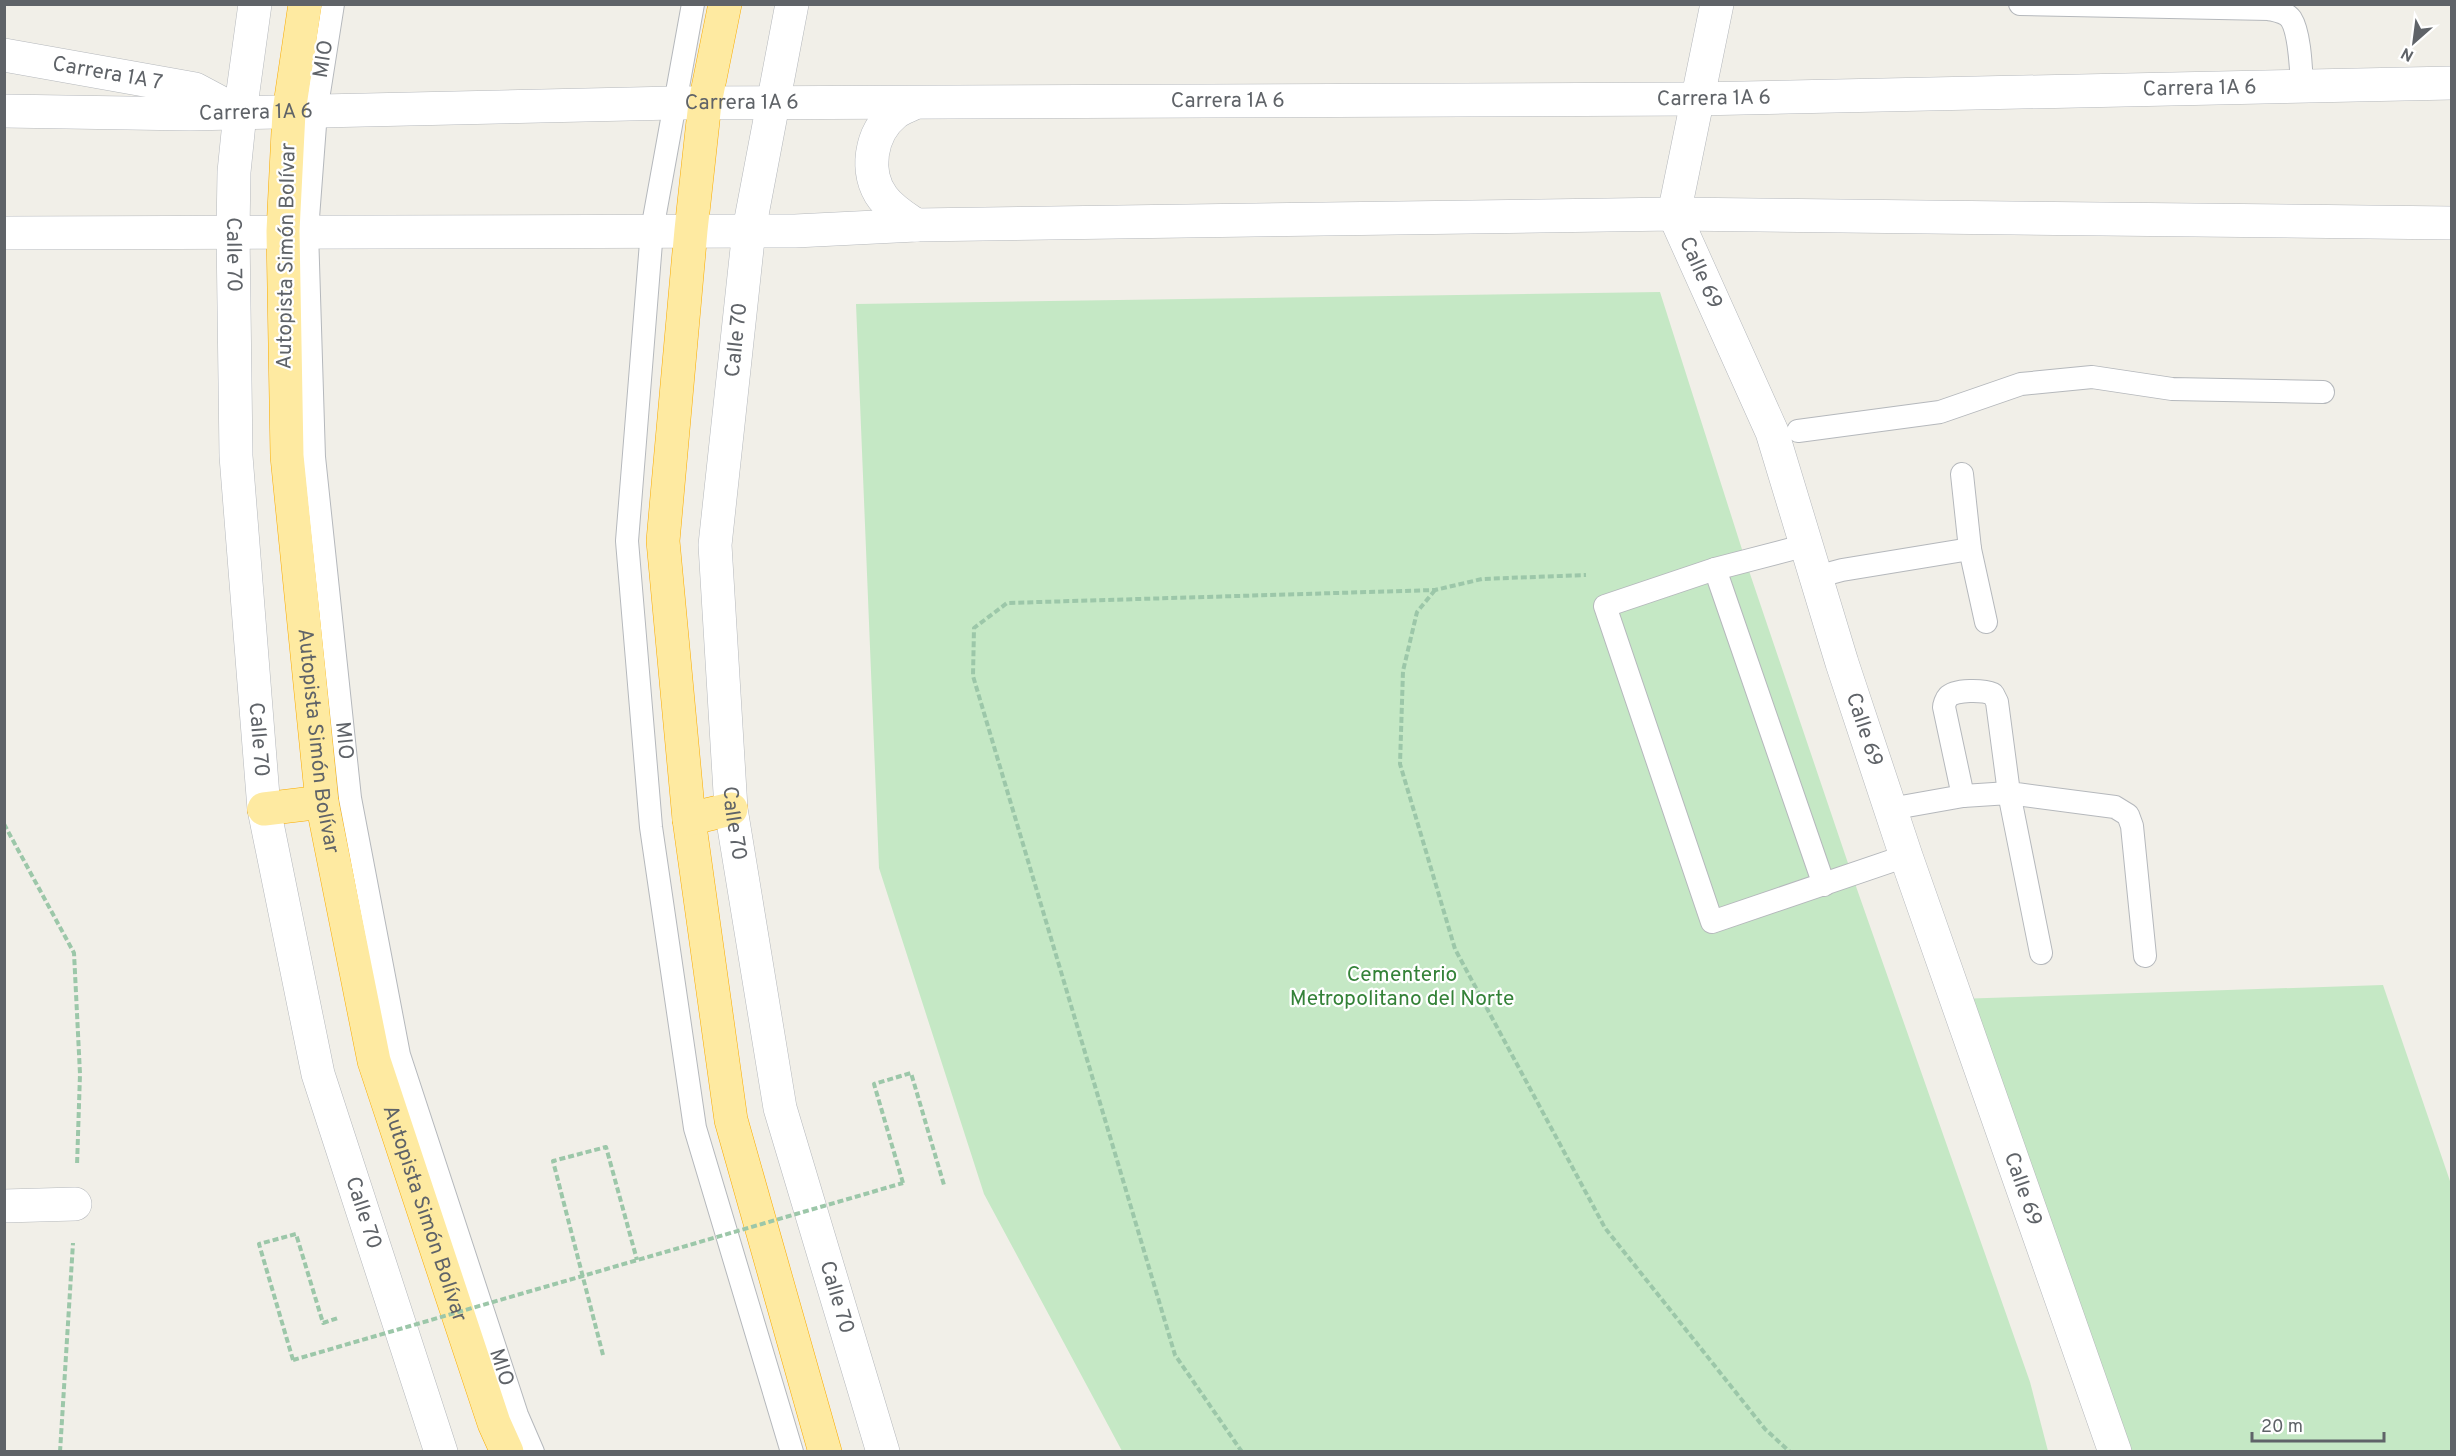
<svg xmlns="http://www.w3.org/2000/svg" width="2456" height="1456" font-family="Overpass,sans-serif">
<style>
.green{fill:#c5e8c5}
.lines{fill:none;stroke-linecap:round;stroke-linejoin:round}
.service-casing{stroke:#b5b8bc;stroke-width:24}
.minor-casing{stroke:#b5b8bc;stroke-width:34}
.tertiary-casing{stroke:#b5b8bc;stroke-width:34}
.trunk-casing{stroke:#f9ab00;stroke-width:34}
.path{stroke:#9cc7a9;stroke-width:4;stroke-dasharray:6 3;stroke-linecap:butt}
.service{stroke:#fff;stroke-width:22}
.minor{stroke:#fff;stroke-width:33}
.tertiary{stroke:#fff;stroke-width:33}
.trunk{stroke:#feeaa1;stroke-width:33}
.path-bridge{stroke:#9cc7a9;stroke-width:4;stroke-dasharray:6 3;stroke-linecap:butt}
.labels{text-anchor:middle;dominant-baseline:central;stroke-width:4.5;stroke-linejoin:round;paint-order:stroke}
.street-label{font-size:21px;fill:#5f6368;stroke:#fff}
.park-label{font-size:21px;fill:#348238;stroke:#fff}
</style>
<rect width="100%" height="100%" fill="#f1efe8"/>
<!-- green -->
<g class="green">
<polygon points="1660,292 1746,562 1852,875 2030,1382 2048,1451 1122,1451 984,1194 879,868 856,304"/>
<polygon points="2383,985 2451,1184 2451,1451 2115,1451 1956,999"/>
</g>
<g class="lines">
<!-- service casing -->
<g class="service-casing">
<g id="service">
<path id="s1" d="M333,4L316,112L307,231L314,457L350,798L399,1055L517,1415L533,1452"/>
<polyline points="693,4 652,230 627,541 651,827 695,1128 792,1452"/>
<path d="M2020,4L2269,9C2277,11 2286,12 2291,19C2300,33 2301,69 2302,86"/>
<polyline points="1798,431 1940,412 2021,384 2092,377 2172,389 2323,392"/>
<polyline points="1962,474 1970,549 1986,622"/>
<polyline points="1807,545 1715,569 1605,606 1712,922 1906,856"/>
<polyline points="1715,569 1824,885"/>
<polyline points="1816,577 1842,570 1970,549"/>
<path d="M1963,796L1944,707C1944,705 1946,699 1948,697C1955,689 1984,690 1993,694L1997,702L2009,793L2115,807L2128,815L2132,826L2145,956"/>
<polyline points="1890,809 1963,796 2009,793 2041,953"/>
</g>
</g>
<!-- minor casing -->
<g class="minor-casing">
<g id="minor">
<path id="s2" d="M1717,4L1674,214L1772,432L1842,663L1906,856L2115,1452"/>
<path id="s3" d="M4,55L195,89L240,113"/>
<polyline points="4,1206 75,1204"/>
</g>
</g>
<!-- tertiary casing -->
<g class="tertiary-casing">
<g id="tertiary">
<path id="s4" d="M255,4L240,113L234,172L233,231L236,456L264,809L318,1074L441,1452"/>
<path id="s5" d="M792,4L749,230L715,545L731,809L780,1108L883,1452"/>
<path d="M912,104C906,107 900,109 895,113C870,133 864,173 883,198C892,210 904,217 916,225"/>
<path id="s6" d="M4,111L190,114L674,103L1696,99L2452,83"/>
<polyline points="4,233 795,231 916,225 1674,214 2452,223"/>
</g>
</g>
<!-- trunk casing -->
<g class="trunk-casing">
<g id="trunk">
<path id="s7" d="M305,4L289,112L283,231L287,456L322,802L374,1061L494,1423L507,1452"/>
<polyline points="725,4 705,103 691,230 663,541 689,819 731,1120 825,1452"/>
<polyline points="264,809 322,802"/>
<polyline points="689,819 731,809"/>
</g>
</g>
<!-- path -->
<g class="path">
<polyline points="1435,590 1417,612 1403,671 1400,764 1455,949 1605,1228 1765,1429 1790,1452"/>
<polyline points="4,824 74,953 80,1074 77,1166"/>
<polyline points="903,1183 874,1084 911,1073 944,1185"/>
<polyline points="603,1355 553,1161 606,1147 637,1260"/>
<polyline points="293,1360 259,1244 296,1234 323,1323 338,1318"/>
<polyline points="60,1452 73,1243"/>
<polyline points="1242,1452 1175,1355 973,676 974,628 1007,603 1435,590 1482,579 1586,575"/>
</g>
<!-- service -->
<use href="#service" class="service"/>
<!-- minor -->
<use href="#minor" class="minor"/>
<!-- tertiary -->
<use href="#tertiary" class="tertiary"/>
<!-- trunk -->
<use href="#trunk" class="trunk"/>
<!-- path-bridge -->
<polyline class="path-bridge" points="293,1360 903,1183"/>
</g>
<g class="labels">
<!-- street labels -->
<g class="street-label">
<text transform="translate(324 59) rotate(-81)">MIO</text>
<text stroke="none"><textPath href="#s3" startOffset="105">Carrera 1A 7</textPath></text>
<text stroke="none"><textPath href="#s6" startOffset="2196">Carrera 1A 6</textPath></text>
<text stroke="none"><textPath href="#s6" startOffset="1710">Carrera 1A 6</textPath></text>
<text stroke="none"><textPath href="#s6" startOffset="1224">Carrera 1A 6</textPath></text>
<text stroke="none"><textPath href="#s6" startOffset="738">Carrera 1A 6</textPath></text>
<text stroke="none"><textPath href="#s6" startOffset="252">Carrera 1A 6</textPath></text>
<text stroke="none"><textPath href="#s4" startOffset="252">Calle 70</textPath></text>
<text transform="translate(287 256) rotate(-89)">Autopista Simón Bolívar</text>
<text stroke="none"><textPath href="#s2" startOffset="279">Calle 69</textPath></text>
<text transform="translate(737 340) rotate(-84)">Calle 70</text>
<text stroke="none"><textPath href="#s2" startOffset="765">Calle 69</textPath></text>
<text stroke="none"><textPath href="#s4" startOffset="738">Calle 70</textPath></text>
<text stroke="none"><textPath href="#s7" startOffset="740">Autopista Simón Bolívar</textPath></text>
<text stroke="none"><textPath href="#s1" startOffset="740">MIO</textPath></text>
<text stroke="none"><textPath href="#s5" startOffset="826">Calle 70</textPath></text>
<text stroke="none"><textPath href="#s2" startOffset="1251">Calle 69</textPath></text>
<text stroke="none"><textPath href="#s4" startOffset="1224">Calle 70</textPath></text>
<text stroke="none"><textPath href="#s7" startOffset="1226">Autopista Simón Bolívar</textPath></text>
<text stroke="none"><textPath href="#s5" startOffset="1312">Calle 70</textPath></text>
<text stroke="none"><textPath href="#s1" startOffset="1388">MIO</textPath></text>
</g>
<!-- park labels -->
<g class="park-label">
<text x="1402" y="975">Cementerio<tspan x="1402" dy="24">Metropolitano del Norte</tspan></text>
</g>
</g>
<!-- border -->
<rect width="2456" height="1456" fill="none" stroke="#5f6368" stroke-width="12"/>
<!-- north arrow -->
<g transform="translate(2414 42) rotate(208)" stroke="#ffffff" stroke-width="4.5" paint-order="stroke">
<path d="M0-4.5L10 22L0 15L-10 22Z" fill="#5f6368"/>
<text y="-9" font-size="16" font-weight="bold" text-anchor="middle" fill="#5f6368">N</text>
</g>
<!-- scale -->
<path d="M2252 1432v9h132v-9" fill="none" stroke="#5f6368" stroke-width="3"/>
<text x="2261" y="1432" font-size="18" fill="#5f6368" stroke="#ffffff" stroke-width="4.5" paint-order="stroke">20 m</text>
</svg>
